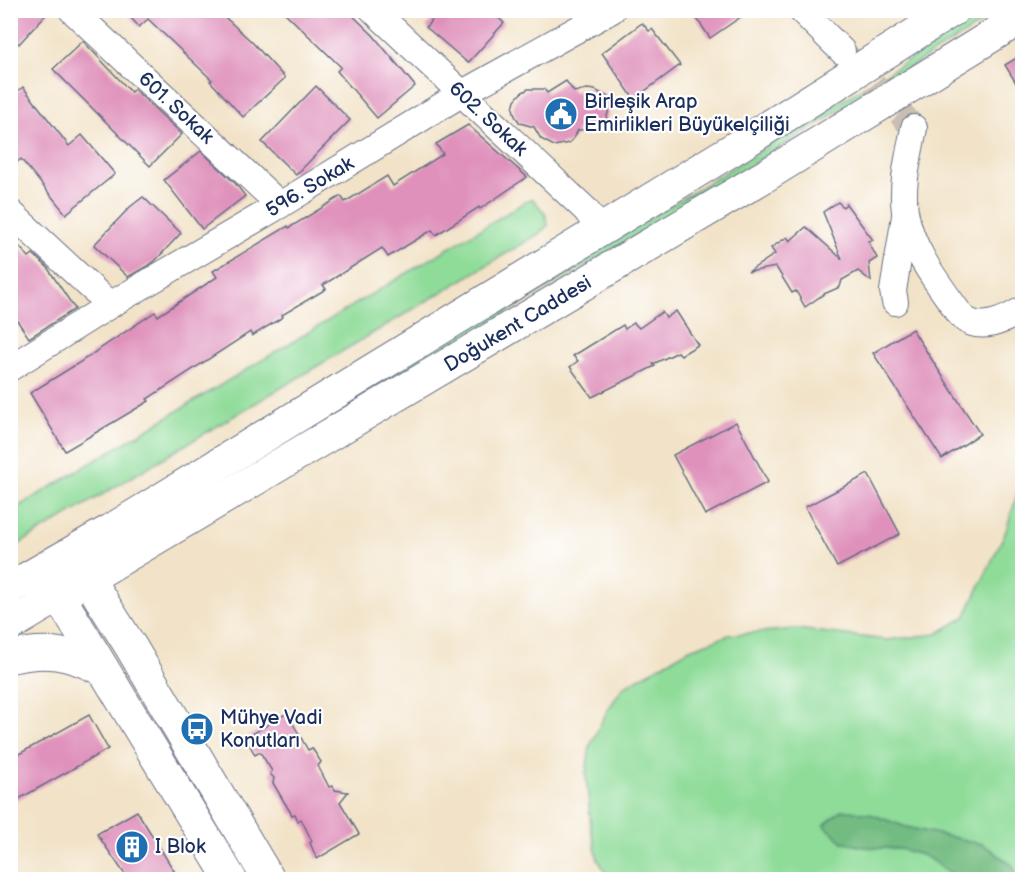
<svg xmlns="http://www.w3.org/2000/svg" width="1033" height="890" font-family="'Balsamiq Sans',sans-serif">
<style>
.green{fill:#8fdc99;stroke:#55867c;stroke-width:1.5}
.forest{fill:#73bc81;stroke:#477670;stroke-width:1.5}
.building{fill:#df91bb}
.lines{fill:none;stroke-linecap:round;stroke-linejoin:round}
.minor-tunnel{stroke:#c7bfb3;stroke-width:26;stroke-dasharray:26 13;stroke-linecap:butt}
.minor-casing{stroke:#666e83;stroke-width:28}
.major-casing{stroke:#666e83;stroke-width:34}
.minor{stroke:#fff;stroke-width:26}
.major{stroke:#fff;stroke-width:32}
.labels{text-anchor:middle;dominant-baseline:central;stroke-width:4.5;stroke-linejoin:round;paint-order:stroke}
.poi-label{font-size:20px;fill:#1b2f5e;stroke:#fff;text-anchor:start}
.street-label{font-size:20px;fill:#1b2f5e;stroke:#fff}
</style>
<rect width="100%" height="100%" fill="#fff"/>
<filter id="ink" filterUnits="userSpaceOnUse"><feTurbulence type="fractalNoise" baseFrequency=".0167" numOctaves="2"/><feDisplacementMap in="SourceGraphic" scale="12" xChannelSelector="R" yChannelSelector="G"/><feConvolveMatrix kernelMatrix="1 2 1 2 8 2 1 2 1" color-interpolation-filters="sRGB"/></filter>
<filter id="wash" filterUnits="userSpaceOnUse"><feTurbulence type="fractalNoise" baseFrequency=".008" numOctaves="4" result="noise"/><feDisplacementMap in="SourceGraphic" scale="24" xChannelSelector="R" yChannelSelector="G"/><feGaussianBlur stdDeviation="1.35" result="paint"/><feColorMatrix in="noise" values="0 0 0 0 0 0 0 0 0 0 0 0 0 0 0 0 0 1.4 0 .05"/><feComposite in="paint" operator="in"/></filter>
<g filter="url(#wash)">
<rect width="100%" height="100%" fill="#f2e3c8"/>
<!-- green -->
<g class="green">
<polygon points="989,11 1002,11 598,258 280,448 312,425 330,409 608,244"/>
<polygon points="532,198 545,213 548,225 539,234 11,549 11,511"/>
<polygon points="1022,478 1022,879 1019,879 1012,865 941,836 906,827 870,814 864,847 901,849 925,856 959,879 610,879 598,860 591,828 586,774 590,746 607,711 623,687 690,649 729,635 796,629 887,640 937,634 965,617 1006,531"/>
</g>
<!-- forest -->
<polygon class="forest" points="842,810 870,814 906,827 983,844 1012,865 1019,879 959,879 925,856 901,849 864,847 843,842 824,825"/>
<g id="blocks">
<!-- building -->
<g class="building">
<polygon points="10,10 50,10 19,44 10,35"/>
<polygon points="124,10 217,10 252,42 285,78 243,117 210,81 212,80 148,19 139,27"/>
<polygon points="282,10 347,10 373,35 415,86 377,118 337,71 341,67"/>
<polygon points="440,10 490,10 504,23 468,63 426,27"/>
<polygon points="691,10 751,10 710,38"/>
<polygon points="642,23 649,31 652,29 680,65 634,99 602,53"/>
<polygon points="83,41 131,92 134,89 182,134 150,166 53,69"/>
<polygon points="1023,54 1023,94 1005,65"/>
<polygon points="566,81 574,92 587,89 595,90 608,97 608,113 606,120 600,126 593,129 578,130 574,138 569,143 554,146 541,139 534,127 520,123 515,116 513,108 515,100 521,93 528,89 544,89 547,93"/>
<polygon points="316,86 350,120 296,175 262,142"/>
<polygon points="23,87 69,146 82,135 115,174 66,214 21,159 10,168 10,97"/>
<polygon points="468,125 527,177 480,209 479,207 436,235 432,230 388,257 382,248 323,285 326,289 282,315 283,317 252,336 250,332 147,399 149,401 65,451 30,393 77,364 155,312 158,316 217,277 213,271 288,226 289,228 341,196 345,202 387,176 393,186 443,154 436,144"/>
<polygon points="201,151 236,184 245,196 202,229 164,180"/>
<polygon points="143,197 181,233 154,262 128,277 94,245 130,207"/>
<polygon points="838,202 843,207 846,204 873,240 868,241 877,258 869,263 871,281 858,271 842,280 840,287 824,294 805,307 796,291 792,293 776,267 748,272 775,254 771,248 787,237 790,241 806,227 842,259 823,212"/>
<polygon points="10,237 29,257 33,254 47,267 75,309 29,338 10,310"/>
<polygon points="676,311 698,345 681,355 678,352 653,364 655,366 592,397 570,367 578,361 573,356 623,325 625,329 634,323 639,328 662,312 666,318"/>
<polygon points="912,329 980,434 942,459 873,353"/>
<polygon points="736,422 768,482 705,515 673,455"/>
<polygon points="868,474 900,534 837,567 805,507"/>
<polygon points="287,713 308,750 312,748 321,762 318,766 329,787 333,786 335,790 348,792 340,802 359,834 317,859 310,843 312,841 301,819 298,821 295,814 292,815 273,783 274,778 270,774 272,771 260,752 255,755 246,738"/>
<polygon points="89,715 108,749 10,804 10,759"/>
<polygon points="137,811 179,879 128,879 97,834"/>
</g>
</g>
</g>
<g filter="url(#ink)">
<use href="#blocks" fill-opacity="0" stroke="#666e83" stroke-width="1.5"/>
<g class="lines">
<!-- minor-tunnel -->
<polyline class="minor-tunnel" points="847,56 914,128"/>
<!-- minor casing -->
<g class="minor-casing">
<g id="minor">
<polyline points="72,10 280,205"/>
<polyline points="373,10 586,210 600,230"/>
<polyline points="801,10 842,51"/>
<path d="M914,128C909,155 901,185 905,211C911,251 940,286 962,317C980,333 1005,320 1022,310"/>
<polyline points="10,212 110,305"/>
<polyline points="895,302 893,291 905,216"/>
<polyline points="10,368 110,305 280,205 461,94 612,10"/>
</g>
</g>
<!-- major casing -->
<g class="major-casing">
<g id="major">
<polyline points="78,563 131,647 269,880"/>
<polyline points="48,578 231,880"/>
<polyline points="10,588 116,527 743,143 953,10"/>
<polyline points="10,625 765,176 1022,17"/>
<path d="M10,657C47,649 68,652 101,669"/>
</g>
</g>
<!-- minor -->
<use href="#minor" class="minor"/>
<!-- major -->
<use href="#major" class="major"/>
</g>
</g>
<!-- icons -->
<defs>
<g id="civic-disc" transform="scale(1.725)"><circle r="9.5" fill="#1f6fb2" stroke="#fff"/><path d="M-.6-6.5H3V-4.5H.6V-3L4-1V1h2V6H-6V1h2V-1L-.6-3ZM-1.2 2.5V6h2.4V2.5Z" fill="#fff"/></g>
<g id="bus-disc" transform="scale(1.725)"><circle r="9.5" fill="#1f6fb2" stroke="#fff"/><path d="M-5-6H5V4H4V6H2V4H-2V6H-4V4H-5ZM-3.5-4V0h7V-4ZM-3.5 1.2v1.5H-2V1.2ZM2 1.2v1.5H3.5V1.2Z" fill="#fff"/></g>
<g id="building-disc" transform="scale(1.725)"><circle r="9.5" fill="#1f6fb2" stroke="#fff"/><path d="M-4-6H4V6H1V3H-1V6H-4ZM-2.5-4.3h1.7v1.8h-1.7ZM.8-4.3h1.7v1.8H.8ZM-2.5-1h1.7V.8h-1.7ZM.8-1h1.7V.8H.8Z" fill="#fff"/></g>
</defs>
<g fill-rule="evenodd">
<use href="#civic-disc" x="561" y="114"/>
<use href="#bus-disc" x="197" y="729"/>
<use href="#building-disc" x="132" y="847"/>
</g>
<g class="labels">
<!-- poi labels -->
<g class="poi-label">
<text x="584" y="102">Birleşik Arap<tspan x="584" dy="23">Emirlikleri Büyükelçiliği</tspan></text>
<text x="220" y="718">Mühye Vadi<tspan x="220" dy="23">Konutları</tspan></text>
<text x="155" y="847">I Blok</text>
</g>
<!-- street labels -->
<g class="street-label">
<text transform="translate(176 108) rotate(43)">601. Sokak</text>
<text transform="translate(488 119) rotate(43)">602. Sokak</text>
<text transform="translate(310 187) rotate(-31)">596. Sokak</text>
<text transform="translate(518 324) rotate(-31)">Doğukent Caddesi</text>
</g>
</g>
<!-- margin -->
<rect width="1033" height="890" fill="none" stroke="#fff" stroke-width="36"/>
</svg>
